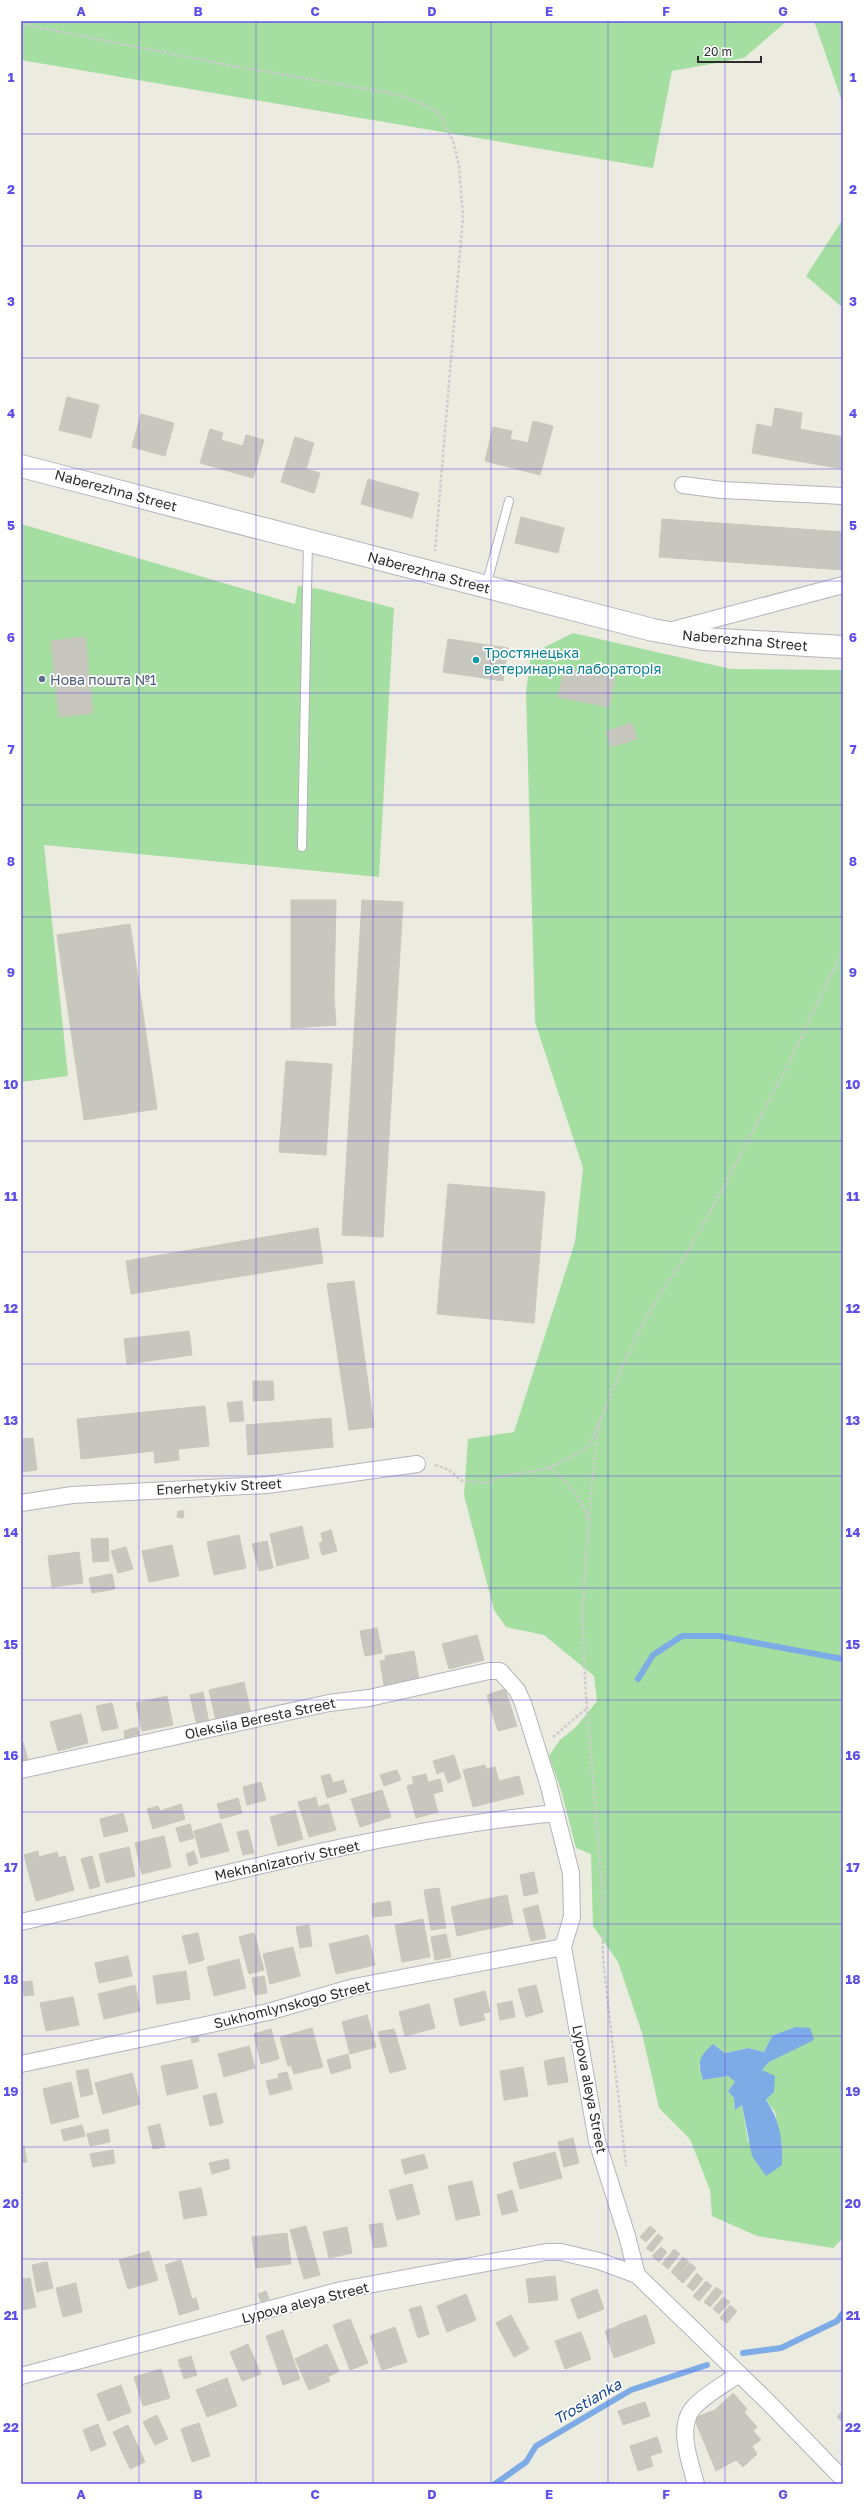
<svg xmlns="http://www.w3.org/2000/svg" width="864" height="2505" font-family="'Golos Text',sans-serif">
<style>
.green{fill:#a4dea1;fill-rule:evenodd}
.water{fill:#7dabe5}
.lines{fill:none;stroke-linecap:round;stroke-linejoin:round}
.stream{stroke:#7dabe5;stroke-width:6}
.building{fill:#c8c7bf;stroke:#c8c7b9}
.lane-casing{stroke:#b4b3be;stroke-width:10}
.street-casing{stroke:#b4b3be;stroke-width:18}
.secondary-casing{stroke:#b4b3be;stroke-width:24}
.path{stroke:#ccc;stroke-width:2.5;stroke-dasharray:3 2;stroke-linecap:butt}
.lane{stroke:#fff;stroke-width:8}
.street{stroke:#fff;stroke-width:16}
.secondary{stroke:#fff;stroke-width:22}
.grid{fill:none;stroke:#5f4fea;stroke-width:1;stroke-opacity:0.55}
.culture-dot{fill:#0f9aa8;stroke:#fff;stroke-width:1.5}
.service-dot{fill:#5c6f8a;stroke:#fff;stroke-width:1.5}
.labels{text-anchor:middle;dominant-baseline:central;stroke-width:3.5;stroke-linejoin:round;paint-order:stroke}
.street-label{font-size:14px;fill:#2c2c2c;stroke:#fff}
.culture-label{font-size:14px;fill:#0d838f;stroke:#fff;text-anchor:start}
.service-label{font-size:14px;fill:#4e5e75;stroke:#fff;text-anchor:start}
.water-label{font-size:15px;font-style:italic;fill:#194693;stroke:#fff}
.neatline{fill:none;stroke:#5f4fea;stroke-width:1.5}
.grid-label{font-size:13px;text-anchor:middle;font-weight:bold;fill:#5f4fea}
</style>
<rect width="100%" height="100%" fill="#ecebe0"/>
<!-- green -->
<g class="green">
<polygon points="21,21 787,21 744,58 672,71 653,168 21,60"/>
<polygon points="814,21 843,21 843,104"/>
<polygon points="843,219 843,308 806,276"/>
<polygon points="21,524 295,604 298,586 320,589 394,608 379,877 44,845 68,1076 21,1082"/>
<path d="M573,633L731,669L843,670V2238L833,2248L757,2236L712,2216L710,2190L690,2139L659,2108L642,2033L618,1962L593,1926L591,1854L576,1848L561,1790L549,1756L560,1740L576,1727L597,1701L594,1676L544,1635L506,1627L494,1610L464,1495L468,1439L514,1432L575,1242L583,1168L535,1022L526,692L531,654ZM795,2027L781,2056L769,2062L762,2070L774,2092L766,2100L775,2112L782,2146L748,2142L742,2105L735,2110L734,2098L728,2091L735,2082L728,2076L703,2080L699,2066L713,2044L725,2053L749,2048L764,2052L772,2036Z"/>
</g>
<!-- water -->
<path class="water" d="M795,2027L810,2028L814,2040L769,2062L762,2070L775,2076L774,2092L766,2100C780,2120 783,2141 782,2165L766,2176L752,2156L742,2105L735,2110L734,2098L728,2091L735,2082L728,2076L703,2080C697,2061 699,2057 713,2044L725,2053L749,2048L764,2052L772,2036Z"/>
<g class="lines">
<!-- stream -->
<g class="stream">
<polyline points="638,1679 653,1655 682,1636 719,1636 843,1659"/>
<polyline points="743,2353 781,2348 837,2321 843,2313"/>
<polyline points="495,2484 526,2462 536,2446 631,2390 707,2365"/>
</g>
</g>
<!-- building -->
<g class="building">
<polygon points="67,397 99,405 91,438 59,430"/>
<polygon points="775,408 802,413 800,429 843,437 843,469 752,453 757,424 772,427"/>
<polygon points="141,414 174,423 165,456 132,447"/>
<polygon points="533,421 553,426 540,475 485,461 493,427 512,431 510,439 528,443"/>
<polygon points="210,429 223,433 221,440 243,446 246,435 264,440 253,478 200,463"/>
<polygon points="295,437 314,443 306,469 320,473 314,493 281,482"/>
<polygon points="368,479 419,493 412,518 361,504"/>
<polygon points="521,517 564,528 558,553 515,543"/>
<polygon points="662,519 843,532 843,570 659,557"/>
<polygon points="85,637 93,713 59,717 51,641"/>
<polygon points="448,639 508,648 503,681 443,672"/>
<polygon points="564,668 615,678 609,707 558,697"/>
<polygon points="632,723 637,739 611,747 606,731"/>
<polygon points="291,900 336,900 334,996 336,1025 291,1028"/>
<polygon points="362,900 403,902 383,1237 342,1235"/>
<polygon points="130,924 157,1109 84,1120 57,935"/>
<polygon points="286,1061 332,1064 326,1155 279,1152"/>
<polygon points="448,1184 545,1192 534,1323 437,1314"/>
<polygon points="318,1228 323,1263 131,1294 126,1261"/>
<polygon points="354,1281 374,1427 349,1430 327,1284"/>
<polygon points="189,1331 192,1355 127,1364 124,1339"/>
<polygon points="253,1381 273,1381 274,1400 253,1401"/>
<polygon points="242,1401 244,1421 230,1422 227,1403"/>
<polygon points="205,1406 209,1446 178,1449 179,1460 155,1463 154,1451 81,1459 77,1419"/>
<polygon points="331,1418 333,1447 248,1455 246,1425"/>
<polygon points="33,1438 37,1470 21,1472 21,1439"/>
<polygon points="178,1511 184,1511 183,1518 177,1517"/>
<polygon points="302,1526 309,1558 277,1566 270,1534"/>
<polygon points="331,1530 337,1551 322,1555 319,1543 323,1542 321,1533"/>
<polygon points="239,1535 246,1568 214,1575 207,1542"/>
<polygon points="108,1538 109,1561 93,1562 91,1539"/>
<polygon points="267,1541 273,1568 259,1571 252,1544"/>
<polygon points="172,1545 179,1576 149,1582 142,1551"/>
<polygon points="126,1547 133,1569 118,1573 111,1551"/>
<polygon points="79,1552 83,1583 52,1587 48,1556"/>
<polygon points="112,1574 115,1589 92,1593 89,1578"/>
<polygon points="377,1628 382,1653 365,1656 360,1631"/>
<polygon points="477,1635 484,1660 449,1669 442,1644"/>
<polygon points="414,1651 419,1679 384,1685 380,1661 386,1660 385,1656"/>
<polygon points="244,1682 251,1714 216,1721 209,1690"/>
<polygon points="505,1689 517,1726 498,1731 487,1695"/>
<polygon points="203,1692 209,1723 197,1726 190,1695"/>
<polygon points="167,1696 173,1725 142,1731 136,1703"/>
<polygon points="112,1703 118,1728 102,1731 96,1706"/>
<polygon points="81,1714 88,1743 58,1751 50,1722"/>
<polygon points="137,1727 139,1734 125,1738 124,1731"/>
<polygon points="23,1742 28,1760 21,1761 21,1743"/>
<polygon points="454,1755 461,1778 448,1783 444,1771 437,1774 433,1761"/>
<polygon points="485,1765 486,1769 495,1767 499,1781 519,1776 524,1794 473,1807 463,1770"/>
<polygon points="397,1770 401,1780 384,1786 380,1775"/>
<polygon points="330,1774 333,1783 343,1780 347,1792 327,1798 321,1776"/>
<polygon points="426,1774 428,1782 440,1779 443,1791 433,1794 438,1812 416,1818 407,1786 414,1784 412,1777"/>
<polygon points="261,1782 266,1800 247,1805 243,1787"/>
<polygon points="382,1790 391,1817 360,1827 351,1799"/>
<polygon points="316,1797 318,1807 328,1804 336,1830 309,1837 298,1802"/>
<polygon points="238,1798 242,1813 221,1819 217,1804"/>
<polygon points="181,1804 185,1819 153,1829 147,1809 158,1806 160,1811"/>
<polygon points="295,1810 303,1839 278,1846 270,1817"/>
<polygon points="123,1813 128,1831 104,1837 100,1819"/>
<polygon points="221,1823 229,1851 201,1858 194,1831"/>
<polygon points="190,1824 194,1838 180,1842 176,1828"/>
<polygon points="248,1830 254,1853 243,1855 237,1832"/>
<polygon points="164,1836 171,1867 142,1874 135,1843"/>
<polygon points="129,1847 135,1876 106,1883 99,1854"/>
<polygon points="38,1851 39,1857 57,1852 59,1858 65,1856 74,1890 36,1901 24,1855"/>
<polygon points="194,1851 198,1863 189,1866 186,1854"/>
<polygon points="92,1856 100,1886 90,1889 81,1859"/>
<polygon points="534,1872 538,1893 524,1896 520,1875"/>
<polygon points="439,1888 446,1928 431,1930 424,1890"/>
<polygon points="507,1895 513,1924 483,1930 477,1901"/>
<polygon points="390,1901 392,1915 373,1917 372,1904"/>
<polygon points="477,1901 483,1930 457,1936 451,1907"/>
<polygon points="538,1905 546,1938 531,1941 523,1909"/>
<polygon points="423,1919 430,1957 402,1962 395,1925"/>
<polygon points="309,1925 312,1946 300,1948 296,1927"/>
<polygon points="198,1933 204,1960 189,1964 182,1936"/>
<polygon points="254,1933 264,1970 249,1974 239,1937"/>
<polygon points="446,1934 451,1957 435,1960 431,1937"/>
<polygon points="368,1935 375,1965 336,1974 329,1944"/>
<polygon points="293,1947 300,1976 270,1984 263,1954"/>
<polygon points="128,1956 132,1976 99,1983 95,1963"/>
<polygon points="239,1959 246,1988 214,1996 207,1967"/>
<polygon points="186,1971 190,1999 157,2004 153,1976"/>
<polygon points="264,1976 267,1993 255,1995 252,1978"/>
<polygon points="32,1981 34,1995 24,1996 22,1982"/>
<polygon points="135,1985 140,2011 104,2019 98,1994"/>
<polygon points="536,1985 543,2012 526,2017 518,1989"/>
<polygon points="485,1991 490,2012 483,2013 485,2020 460,2026 454,1999"/>
<polygon points="73,1997 79,2025 46,2031 40,2003"/>
<polygon points="512,2001 515,2017 500,2020 497,2004"/>
<polygon points="429,2004 435,2028 405,2036 399,2012"/>
<polygon points="367,2015 376,2047 350,2054 342,2022"/>
<polygon points="312,2028 323,2067 294,2074 291,2065 288,2066 280,2037"/>
<polygon points="271,2029 279,2059 261,2064 254,2034"/>
<polygon points="394,2029 406,2069 390,2073 378,2032"/>
<polygon points="198,2035 199,2041 192,2043 191,2037"/>
<polygon points="249,2046 255,2068 224,2077 218,2054"/>
<polygon points="348,2054 351,2068 331,2074 327,2060"/>
<polygon points="564,2057 568,2082 548,2085 544,2061"/>
<polygon points="192,2060 198,2088 167,2095 161,2066"/>
<polygon points="523,2067 528,2096 504,2100 500,2071"/>
<polygon points="88,2069 93,2094 81,2097 76,2071"/>
<polygon points="287,2072 292,2089 270,2095 266,2081 279,2078 278,2074"/>
<polygon points="132,2073 140,2104 103,2114 95,2083"/>
<polygon points="71,2082 79,2117 51,2124 43,2089"/>
<polygon points="216,2093 223,2123 210,2126 203,2096"/>
<polygon points="160,2124 165,2147 153,2149 148,2127"/>
<polygon points="82,2125 85,2136 64,2141 61,2130"/>
<polygon points="108,2129 110,2142 90,2146 87,2134"/>
<polygon points="573,2138 579,2163 564,2167 558,2142"/>
<polygon points="21,2146 24,2146 27,2162 21,2163"/>
<polygon points="113,2150 115,2163 93,2167 90,2154"/>
<polygon points="555,2152 562,2178 520,2189 513,2163"/>
<polygon points="424,2154 428,2168 405,2174 401,2160"/>
<polygon points="228,2159 230,2169 212,2174 209,2163"/>
<polygon points="472,2181 480,2215 456,2220 448,2186"/>
<polygon points="412,2184 420,2214 397,2220 389,2190"/>
<polygon points="201,2188 207,2215 184,2219 179,2192"/>
<polygon points="512,2190 518,2211 502,2215 497,2195"/>
<polygon points="382,2223 387,2246 374,2248 369,2225"/>
<polygon points="306,2226 320,2275 304,2279 290,2230"/>
<polygon points="650,2226 656,2231 646,2242 640,2237"/>
<polygon points="347,2227 352,2253 329,2258 323,2232"/>
<polygon points="287,2233 291,2264 256,2268 252,2237"/>
<polygon points="658,2234 663,2238 652,2252 646,2248"/>
<polygon points="661,2247 667,2252 659,2262 652,2256"/>
<polygon points="674,2249 680,2254 668,2269 662,2264"/>
<polygon points="149,2251 158,2280 128,2289 119,2260"/>
<polygon points="683,2257 689,2262 677,2277 671,2272"/>
<polygon points="181,2260 192,2299 176,2303 165,2265"/>
<polygon points="47,2262 53,2288 37,2292 32,2265"/>
<polygon points="690,2263 696,2268 683,2283 677,2278"/>
<polygon points="697,2273 703,2279 693,2291 687,2286"/>
<polygon points="21,2274 22,2279 30,2278 36,2307 21,2310"/>
<polygon points="555,2276 558,2300 529,2303 526,2279"/>
<polygon points="706,2281 712,2286 699,2301 693,2296"/>
<polygon points="76,2283 82,2312 63,2317 56,2288"/>
<polygon points="716,2287 723,2292 710,2307 704,2302"/>
<polygon points="597,2289 604,2309 578,2319 571,2299"/>
<polygon points="266,2291 269,2299 261,2302 258,2294"/>
<polygon points="466,2294 476,2320 447,2332 437,2306"/>
<polygon points="723,2297 730,2302 719,2314 713,2309"/>
<polygon points="196,2298 199,2309 179,2315 176,2303"/>
<polygon points="730,2305 737,2311 727,2323 720,2318"/>
<polygon points="421,2306 429,2334 418,2338 409,2309"/>
<polygon points="511,2315 529,2349 514,2357 496,2323"/>
<polygon points="646,2315 655,2343 628,2353 618,2325"/>
<polygon points="350,2319 368,2363 350,2370 333,2325"/>
<polygon points="618,2326 628,2353 614,2358 605,2331"/>
<polygon points="395,2327 407,2362 382,2370 370,2336"/>
<polygon points="283,2330 300,2379 283,2385 266,2336"/>
<polygon points="581,2332 591,2359 565,2369 555,2341"/>
<polygon points="248,2344 261,2374 242,2381 230,2352"/>
<polygon points="327,2344 339,2371 328,2377 330,2381 309,2390 295,2359"/>
<polygon points="191,2356 197,2375 184,2379 178,2360"/>
<polygon points="161,2369 170,2398 143,2406 134,2377"/>
<polygon points="227,2378 237,2406 207,2417 196,2390"/>
<polygon points="121,2385 131,2412 108,2421 97,2394"/>
<polygon points="733,2393 747,2409 744,2412 757,2427 753,2431 761,2440 752,2446 757,2454 743,2467 736,2460 716,2471 694,2418 715,2410"/>
<polygon points="645,2402 650,2416 623,2425 618,2411"/>
<polygon points="843,2410 843,2422 837,2417"/>
<polygon points="157,2415 168,2439 155,2445 143,2422"/>
<polygon points="199,2423 210,2456 192,2462 181,2429"/>
<polygon points="98,2424 106,2445 91,2451 83,2430"/>
<polygon points="128,2425 145,2462 130,2469 113,2432"/>
<polygon points="657,2437 662,2452 650,2456 653,2466 638,2471 630,2446"/>
</g>
<g class="lines">
<!-- lane casing -->
<g class="lane-casing">
<g id="lane">
<polyline points="486,586 509,501"/>
<polyline points="302,847 308,541"/>
</g>
</g>
<!-- street casing -->
<g class="street-casing">
<g id="street">
<polyline points="683,485 722,490 843,496"/>
<polyline points="669,631 843,585"/>
<polyline points="21,1503 72,1495 267,1485 417,1464"/>
<polyline points="21,1770 329,1703 369,1698 489,1671 500,1671 517,1690 523,1703 548,1783 571,1873 572,1917 563,1947 597,2141 627,2236 637,2275"/>
<path d="M21,1922C198,1882 375,1831 556,1813"/>
<polyline points="21,2064 268,2012 354,1987 563,1947"/>
<polyline points="21,2376 341,2290 546,2252 561,2252 599,2261 637,2275 767,2401 843,2479"/>
<path d="M696,2484C690,2462 676,2426 694,2407C706,2394 725,2384 739,2374"/>
</g>
</g>
<!-- secondary casing -->
<g class="secondary-casing">
<polyline id="secondary" points="21,466 653,630 703,639 843,647"/>
</g>
<!-- path -->
<g class="path">
<polyline points="21,24 228,65 390,93 414,100 439,113 453,141 459,166 463,216 435,551"/>
<polyline points="601,1419 626,1358 652,1307 680,1265 710,1212 791,1059 843,950"/>
<polyline points="435,1465 449,1470 462,1481 487,1483 502,1476 541,1470 560,1463 588,1447 601,1419 596,1445 591,1495 582,1615 586,1696 602,1885 603,1959 626,2166"/>
<path d="M549,1467C569,1483 581,1498 589,1522"/>
<polyline points="553,1737 587,1708"/>
</g>
<!-- lane -->
<use href="#lane" class="lane"/>
<!-- street -->
<use href="#street" class="street"/>
<!-- secondary -->
<use href="#secondary" class="secondary"/>
</g>
<!-- grid -->
<path class="grid" d="M139,21V2484M256,21V2484M373,21V2484M491,21V2484M608,21V2484M725,21V2484M21,134H843M21,246H843M21,358H843M21,469H843M21,581H843M21,693H843M21,805H843M21,917H843M21,1029H843M21,1141H843M21,1252H843M21,1364H843M21,1476H843M21,1588H843M21,1700H843M21,1812H843M21,1924H843M21,2036H843M21,2147H843M21,2259H843M21,2371H843"/>
<!-- markers -->
<circle class="culture-dot" cx="476" cy="660" r="4"/>
<circle class="service-dot" cx="42" cy="679" r="4"/>
<g class="labels">
<!-- street labels -->
<g class="street-label">
<text transform="translate(116 490) rotate(15)">Naberezhna Street</text>
<text transform="translate(429 572) rotate(15)">Naberezhna Street</text>
<text transform="translate(745 640) rotate(5)">Naberezhna Street</text>
<text transform="translate(219 1486) rotate(-3)">Enerhetykiv Street</text>
<text transform="translate(260 1718) rotate(-12)">Oleksiia Beresta Street</text>
<text transform="translate(287 1860) rotate(-12)">Mekhanizatoriv Street</text>
<text transform="translate(292 2004) rotate(-14)">Sukhomlynskogo Street</text>
<text transform="translate(590 2089) rotate(79)">Lypova aleya Street</text>
<text transform="translate(305 2302) rotate(-14)">Lypova aleya Street</text>
</g>
<!-- culture labels -->
<g class="culture-label">
<text x="484" y="652">Тростянецька<tspan x="484" dy="16">ветеринарна лабораторія</tspan></text>
</g>
<!-- service labels -->
<g class="service-label">
<text x="50" y="679">Нова пошта №1</text>
</g>
<!-- water labels -->
<g class="water-label">
<text transform="translate(587 2401) rotate(-30)">Trostianka</text>
</g>
</g>
<!-- border -->
<rect width="864" height="2505" fill="none" stroke="#ffffff" stroke-width="44"/>
<!-- scale -->
<path d="M698 56v6h63v-6" fill="none" stroke="#2c2c2c" stroke-width="2"/>
<text x="704" y="56" font-size="12" fill="#2c2c2c" stroke="#ffffff" stroke-width="3" paint-order="stroke">20 m</text>
<rect x="22" y="22" width="820" height="2461" class="neatline"/>
<g class="grid-label">
<text x="81" y="16">A</text>
<text x="198" y="16">B</text>
<text x="315" y="16">C</text>
<text x="432" y="16">D</text>
<text x="549" y="16">E</text>
<text x="666" y="16">F</text>
<text x="783" y="16">G</text>
<text x="11" y="82">1</text>
<text x="853" y="82">1</text>
<text x="11" y="194">2</text>
<text x="853" y="194">2</text>
<text x="11" y="306">3</text>
<text x="853" y="306">3</text>
<text x="11" y="418">4</text>
<text x="853" y="418">4</text>
<text x="11" y="530">5</text>
<text x="853" y="530">5</text>
<text x="11" y="642">6</text>
<text x="853" y="642">6</text>
<text x="11" y="754">7</text>
<text x="853" y="754">7</text>
<text x="11" y="866">8</text>
<text x="853" y="866">8</text>
<text x="11" y="977">9</text>
<text x="853" y="977">9</text>
<text x="11" y="1089">10</text>
<text x="853" y="1089">10</text>
<text x="11" y="1201">11</text>
<text x="853" y="1201">11</text>
<text x="11" y="1313">12</text>
<text x="853" y="1313">12</text>
<text x="11" y="1425">13</text>
<text x="853" y="1425">13</text>
<text x="11" y="1537">14</text>
<text x="853" y="1537">14</text>
<text x="11" y="1649">15</text>
<text x="853" y="1649">15</text>
<text x="11" y="1760">16</text>
<text x="853" y="1760">16</text>
<text x="11" y="1872">17</text>
<text x="853" y="1872">17</text>
<text x="11" y="1984">18</text>
<text x="853" y="1984">18</text>
<text x="11" y="2096">19</text>
<text x="853" y="2096">19</text>
<text x="11" y="2208">20</text>
<text x="853" y="2208">20</text>
<text x="11" y="2320">21</text>
<text x="853" y="2320">21</text>
<text x="11" y="2432">22</text>
<text x="853" y="2432">22</text>
<text x="81" y="2499">A</text>
<text x="198" y="2499">B</text>
<text x="315" y="2499">C</text>
<text x="432" y="2499">D</text>
<text x="549" y="2499">E</text>
<text x="666" y="2499">F</text>
<text x="783" y="2499">G</text>
</g>
</svg>
